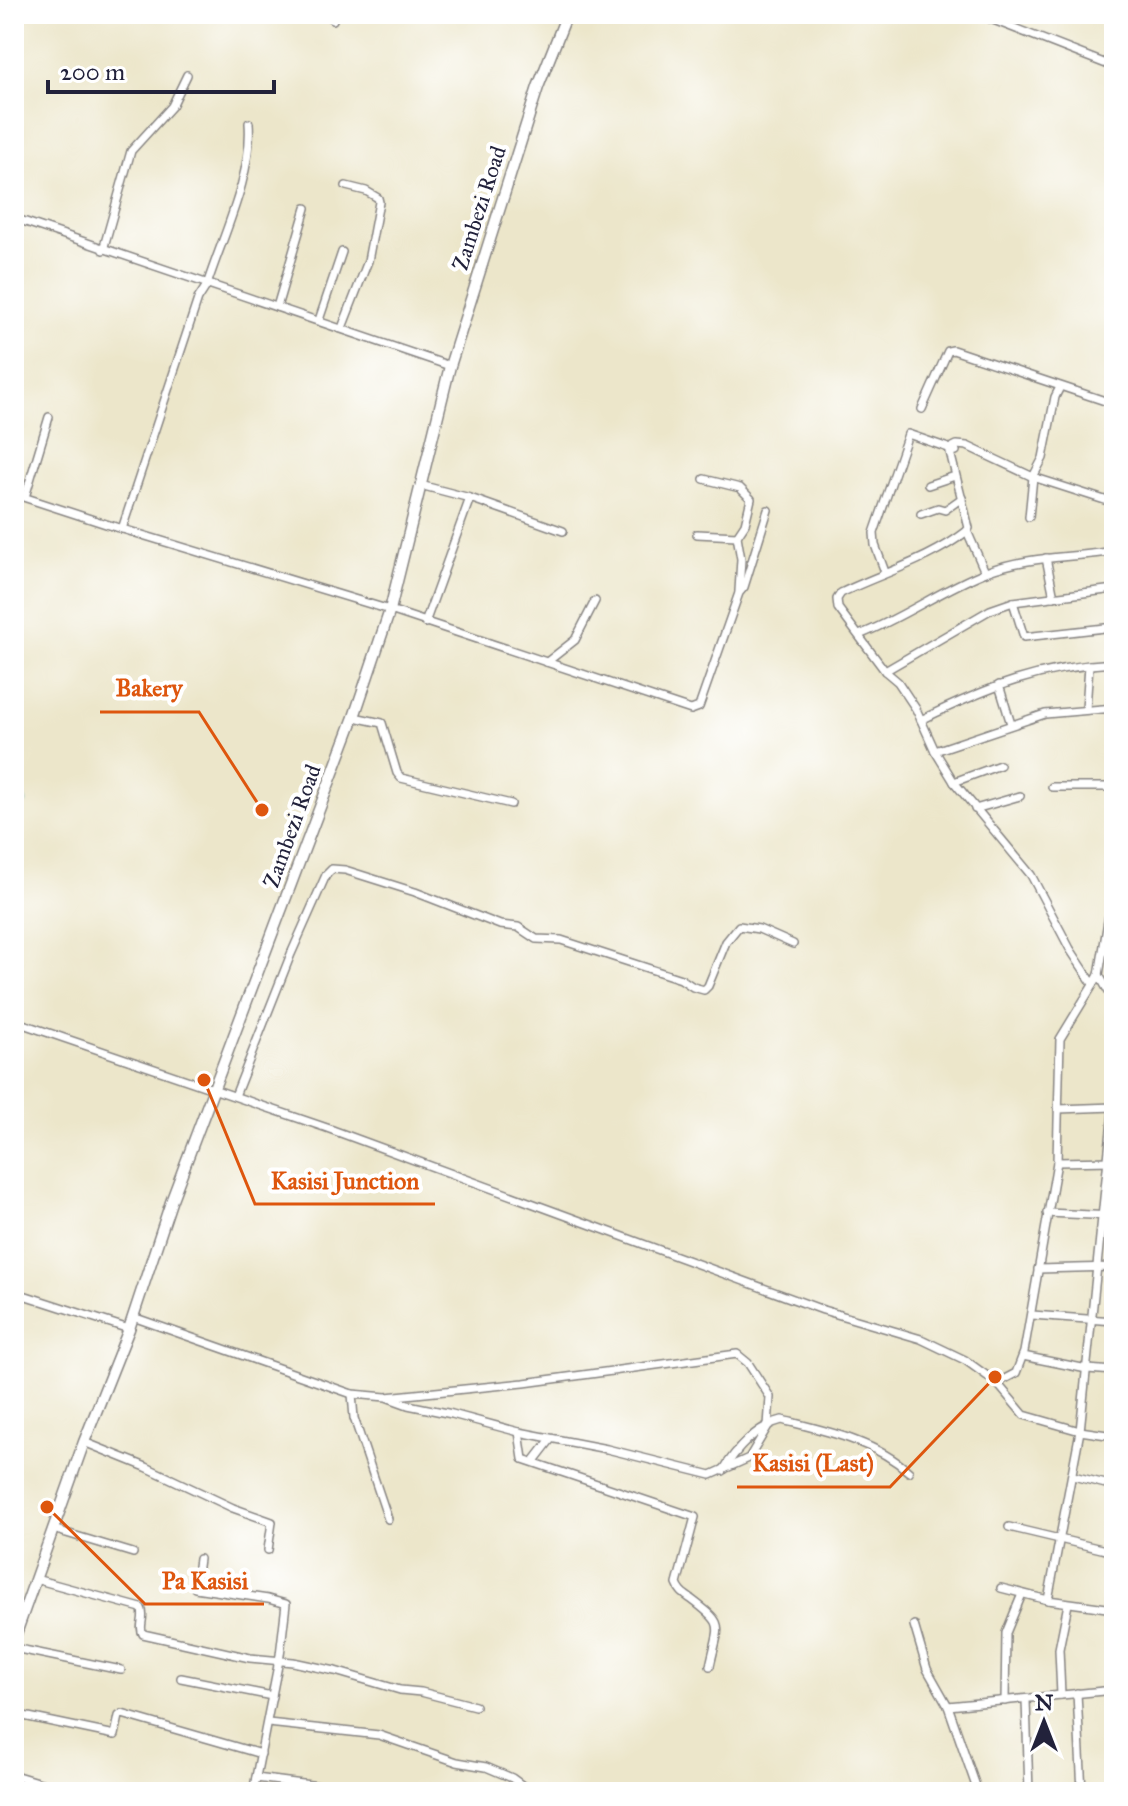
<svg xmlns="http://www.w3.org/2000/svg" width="1128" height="1806" font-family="'IM FELL Great Primer',serif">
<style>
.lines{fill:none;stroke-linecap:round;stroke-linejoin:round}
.stream{stroke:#3eacbc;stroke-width:2}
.street-casing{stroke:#878482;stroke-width:10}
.secondary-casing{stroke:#878482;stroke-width:13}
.street{stroke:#fff;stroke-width:7}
.secondary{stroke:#fff;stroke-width:10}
.labels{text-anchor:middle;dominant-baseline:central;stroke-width:8;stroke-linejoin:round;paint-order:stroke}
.street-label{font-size:22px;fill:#22223b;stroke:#fff}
.leader{fill:none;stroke:#de560e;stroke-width:3}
.callout-dot{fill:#de560e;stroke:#fff;stroke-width:3}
.callout-label{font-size:24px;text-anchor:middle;font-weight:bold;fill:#de560e;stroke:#fff;stroke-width:8;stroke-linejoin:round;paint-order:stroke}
</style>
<rect width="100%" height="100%" fill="#fff"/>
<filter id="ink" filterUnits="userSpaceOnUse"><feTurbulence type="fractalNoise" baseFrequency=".0125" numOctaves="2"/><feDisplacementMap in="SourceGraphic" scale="16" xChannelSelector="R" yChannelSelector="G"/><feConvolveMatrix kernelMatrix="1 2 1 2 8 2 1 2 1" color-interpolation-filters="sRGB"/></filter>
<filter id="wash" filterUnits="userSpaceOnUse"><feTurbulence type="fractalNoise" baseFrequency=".006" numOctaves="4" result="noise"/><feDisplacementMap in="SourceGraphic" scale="32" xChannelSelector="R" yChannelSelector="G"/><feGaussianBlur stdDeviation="1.8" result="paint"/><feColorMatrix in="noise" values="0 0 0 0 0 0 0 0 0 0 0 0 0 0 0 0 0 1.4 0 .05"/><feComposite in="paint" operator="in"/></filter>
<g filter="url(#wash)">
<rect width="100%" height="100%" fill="#ece6ca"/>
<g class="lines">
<!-- stream -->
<polyline class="stream" points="14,775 26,803"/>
</g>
</g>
<g filter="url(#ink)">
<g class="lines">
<!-- street casing -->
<g class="street-casing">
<g id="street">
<polyline points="978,14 1114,67"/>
<polyline points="333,20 335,14"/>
<polyline points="14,218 450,366"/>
<polyline points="103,250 131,151 172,106 187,75"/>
<polyline points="277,307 306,208"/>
<polyline points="319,320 342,252"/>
<polyline points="342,328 368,261 379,202 378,198 366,191 346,186"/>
<polyline points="922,409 948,351 953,350 1114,404"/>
<polyline points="704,479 740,488 751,499 745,524 737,536 741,559 739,591"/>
<polyline points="420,485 470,498 563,531"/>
<polyline points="928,485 955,476"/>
<polyline points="14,494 106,524 390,610 691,710 699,707 739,593 744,587 768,510"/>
<polyline points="25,497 49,417"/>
<polyline points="921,514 938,508 945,510 962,498"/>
<polyline points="1029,517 1033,477 1043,458 1055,397 1060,387"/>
<path d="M122,529L198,299L207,285C223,235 253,175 249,123"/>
<path d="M967,531C930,560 882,573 841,593L837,599L838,608L885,671L898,682L916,709L935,751L954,782L1031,875L1070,949L1093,984"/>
<polyline points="697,534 737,536"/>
<polyline points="1046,558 1054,597"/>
<polyline points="885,572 875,545 874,533 908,434 954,450"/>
<polyline points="985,572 967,531 969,528 950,452 956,451 953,447 957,445 967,446 1033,477 1114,503"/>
<polyline points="1013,602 1024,637 1114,627"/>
<polyline points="425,623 470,498"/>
<path d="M859,635C903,618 942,589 986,572C1027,556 1071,558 1114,551"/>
<polyline points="547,662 575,640 595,601"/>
<polyline points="885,671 990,610 1013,602 1114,589"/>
<polyline points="999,685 1011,724"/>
<polyline points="1086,709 1089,665"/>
<polyline points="354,717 382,723 397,773 401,778 511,804"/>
<path d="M921,720C988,687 1039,667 1114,663"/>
<polyline points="935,751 1045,714 1114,708"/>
<polyline points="954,782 1000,765"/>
<polyline points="1052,787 1114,787"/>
<polyline points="975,809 1020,796"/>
<polyline points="1099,975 1114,1001"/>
<polyline points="14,1021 327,1128 823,1310 921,1339 965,1360 997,1383 1016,1373 1024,1352 1057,1162 1060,1039 1099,975 1114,885"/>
<polyline points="235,1096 291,954 326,875 332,869 345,870 415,892 500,925 518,927 536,939 561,940 681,979 693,987 704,990 708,986 726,942 739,926 759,929 793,944"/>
<polyline points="1114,1101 1080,1431 1048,1600 1114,1609"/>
<polyline points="1058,1109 1114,1107"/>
<polyline points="1057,1162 1114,1161"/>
<polyline points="1047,1213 1114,1216"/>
<polyline points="1038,1269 1114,1267"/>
<polyline points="14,1292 129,1329"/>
<polyline points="1032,1315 1114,1321"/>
<polyline points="133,1317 352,1394 386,1397 524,1383 737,1354 748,1363 770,1397 768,1426 749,1458 711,1475 607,1449 519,1432 452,1414 408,1405 386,1397"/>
<polyline points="1023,1356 1087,1369 1114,1371"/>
<polyline points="997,1383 1024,1415 1080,1431 1114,1436"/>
<polyline points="352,1394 354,1418 388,1519"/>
<path d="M519,1432L523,1459L695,1517L677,1584C680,1592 684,1594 691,1599C727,1626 719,1623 710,1666"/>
<polyline points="84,1442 146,1467 233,1508 272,1522 268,1550"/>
<polyline points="534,1461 551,1439"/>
<path d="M723,1471C735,1450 757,1426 782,1420C826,1431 875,1441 909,1472"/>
<polyline points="1073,1476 1114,1486"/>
<polyline points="1009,1527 1114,1552"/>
<polyline points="53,1529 133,1553"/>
<polyline points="199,1559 195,1588 268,1599 286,1604 280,1655 253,1792"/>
<path d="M35,1579L141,1608C146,1616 138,1627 143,1634L250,1658L293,1662L335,1671L400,1690L421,1692L475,1706"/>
<polyline points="1001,1588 1048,1600"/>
<polyline points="914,1625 927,1669 948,1706 978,1792"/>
<polyline points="14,1648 121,1670"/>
<polyline points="181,1678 272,1696"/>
<polyline points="1077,1693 1082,1792"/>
<polyline points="1061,1695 1059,1649 1068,1604"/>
<polyline points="1026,1700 1029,1792"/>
<polyline points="1005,1701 1006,1633 1022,1594"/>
<polyline points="948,1706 1114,1690"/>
<polyline points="14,1714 115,1735 119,1716 122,1714 261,1754"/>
<polyline points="268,1723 379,1735 457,1762 486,1767 512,1778 531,1792"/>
<polyline points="14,1775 70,1792"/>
<polyline points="256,1778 365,1792"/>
</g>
</g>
<!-- secondary casing -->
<g class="secondary-casing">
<polyline id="secondary" points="14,1639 84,1442 129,1329 171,1202 354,717 390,610 450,366 538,87 567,14"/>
</g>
<!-- street -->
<use href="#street" class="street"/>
<!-- secondary -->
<use href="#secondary" class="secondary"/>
</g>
</g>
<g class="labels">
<!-- street labels -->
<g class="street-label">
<text transform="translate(479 208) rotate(-72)">Zambezi Road</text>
<text transform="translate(292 826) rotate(-70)">Zambezi Road</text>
</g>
</g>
<!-- callouts -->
<path class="leader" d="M262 810L199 712H100M204 1080L255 1204H435M995 1377L890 1487H737M47 1507L145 1604H264"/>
<g class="callout-dot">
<circle cx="262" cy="810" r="8"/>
<circle cx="204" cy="1080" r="8"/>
<circle cx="995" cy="1377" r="8"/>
<circle cx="47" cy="1507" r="8"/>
</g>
<g class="callout-label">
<text x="149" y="696">Bakery</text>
<text x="345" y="1189">Kasisi Junction</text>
<text x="813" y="1471">Kasisi (Last)</text>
<text x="205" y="1589">Pa Kasisi</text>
</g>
<!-- margin -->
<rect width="1128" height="1806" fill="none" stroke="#fff" stroke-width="48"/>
<!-- north arrow -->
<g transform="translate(1044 1722)" stroke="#ffffff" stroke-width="6" paint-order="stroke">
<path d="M0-6L14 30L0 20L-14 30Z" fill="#22223b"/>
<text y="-12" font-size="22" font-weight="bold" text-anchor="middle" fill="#22223b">N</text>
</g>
<!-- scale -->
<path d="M48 80v12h226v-12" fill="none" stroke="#22223b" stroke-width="4"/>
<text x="60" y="80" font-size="24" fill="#22223b" stroke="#ffffff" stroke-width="6" paint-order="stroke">200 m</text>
</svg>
